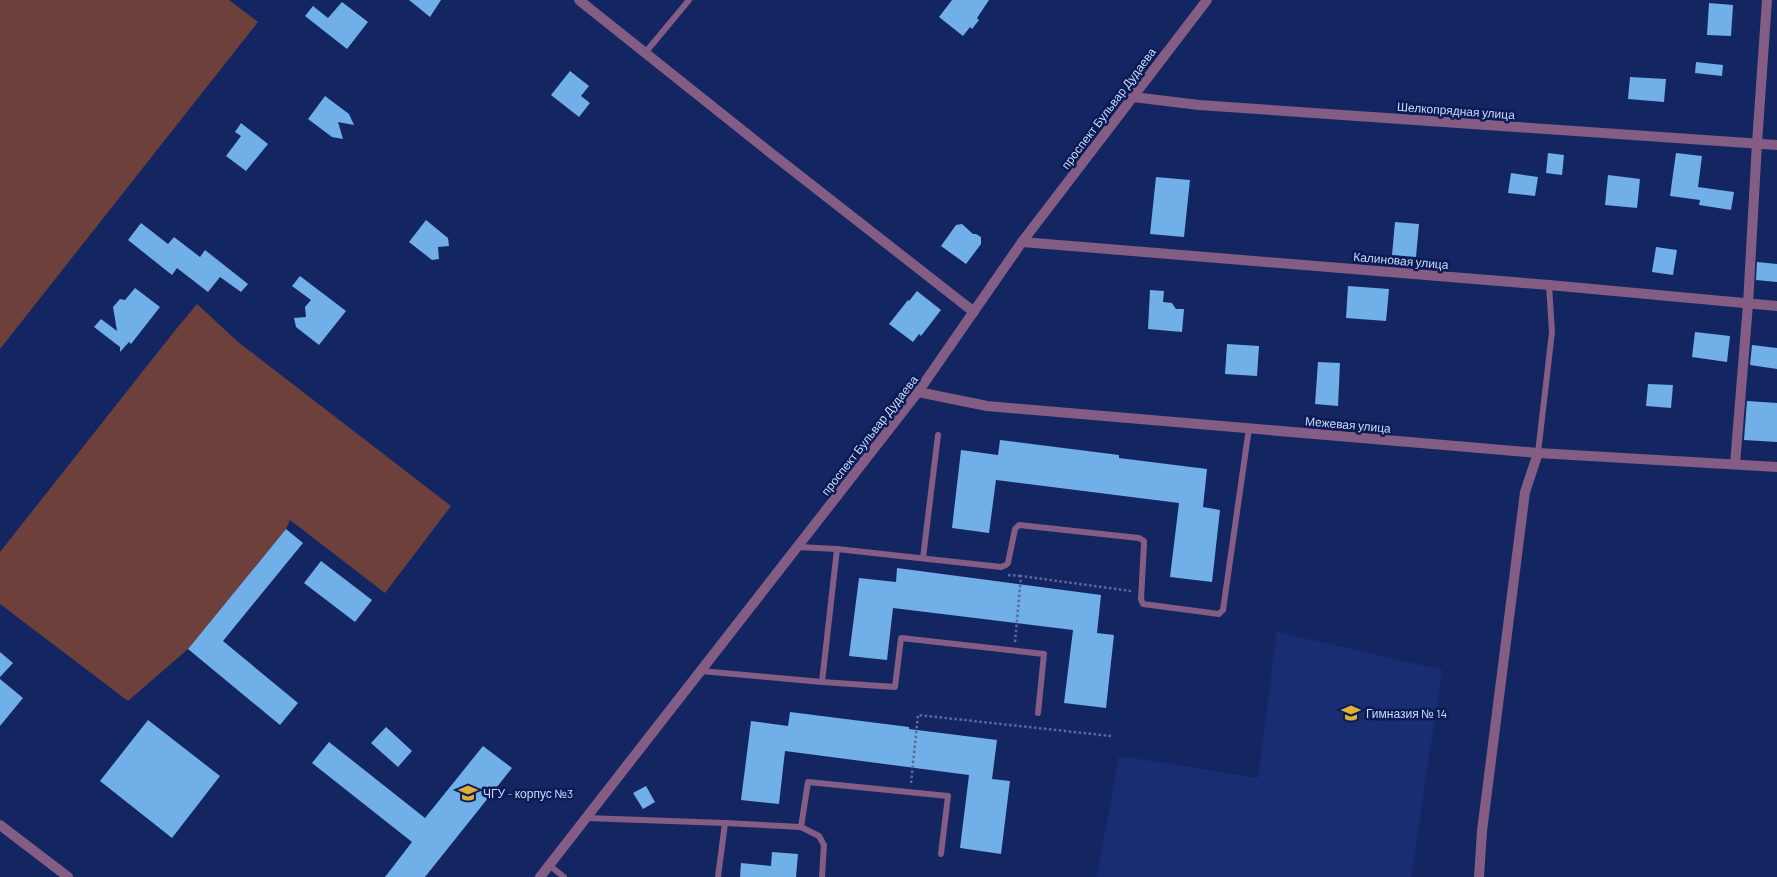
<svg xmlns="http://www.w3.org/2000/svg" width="1777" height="877" font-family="Barlow,sans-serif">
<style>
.built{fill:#192e72}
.green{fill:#6d403c}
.building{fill:#70afe7}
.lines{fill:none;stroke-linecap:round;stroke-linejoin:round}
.path{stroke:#5a6b9b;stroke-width:2.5;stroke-dasharray:2.5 2.5;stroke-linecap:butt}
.lane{stroke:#835d83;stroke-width:6}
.street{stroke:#835d83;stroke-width:10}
.labels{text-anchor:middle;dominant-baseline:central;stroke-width:5;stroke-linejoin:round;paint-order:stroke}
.street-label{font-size:12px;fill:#cddbf9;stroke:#0b1b56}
.poi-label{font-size:12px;fill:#cddbf9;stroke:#0b1b56;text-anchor:start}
</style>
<rect width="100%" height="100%" fill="#132662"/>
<!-- built -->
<polygon class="built" points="1277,632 1442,670 1411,877 1097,877 1119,756 1258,778"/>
<!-- green -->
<g class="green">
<polygon points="0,0 229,0 258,22 0,349"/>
<polygon points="197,304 238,342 451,506 385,593 290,520 286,529 188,649 128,701 0,604 0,552 173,333"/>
</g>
<!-- building -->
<g class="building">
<polygon points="409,0 441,0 430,17"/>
<polygon points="952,0 989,0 977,18 979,20 972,29 970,27 963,36 939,17"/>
<polygon points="342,2 368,22 347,49 305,16 313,6 328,18"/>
<polygon points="1709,3 1733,5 1731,36 1707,35"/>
<polygon points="1696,62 1723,65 1722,76 1695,73"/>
<polygon points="570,71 589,86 581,96 590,103 579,117 551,95"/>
<polygon points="1630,77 1666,79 1664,102 1628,99"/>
<polygon points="325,96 349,114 354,125 338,122 343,139 332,137 308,119"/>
<polygon points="241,123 268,144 246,171 226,156 241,136 235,132"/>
<polygon points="1548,153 1564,155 1562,175 1546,173"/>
<polygon points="1676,153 1702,156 1698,187 1734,192 1731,210 1699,205 1700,200 1670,196"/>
<polygon points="1511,173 1538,177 1535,196 1508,193"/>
<polygon points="1608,175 1640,179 1637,208 1605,205"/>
<polygon points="1156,177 1190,180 1184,237 1150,234"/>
<polygon points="426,220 448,238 449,246 438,247 439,259 432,260 409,242"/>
<polygon points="1395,222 1419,224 1416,257 1392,255"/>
<polygon points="141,223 168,244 174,237 200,257 205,250 248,284 241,292 220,277 208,292 177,268 172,275 128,240"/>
<polygon points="962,224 973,234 976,234 981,237 981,244 966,264 941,246 956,225"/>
<polygon points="1656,247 1677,250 1673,275 1652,272"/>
<polygon points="1757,262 1777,264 1777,282 1756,280"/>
<polygon points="300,276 346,311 319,345 296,327 294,318 306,317 305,307 311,300 292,286"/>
<polygon points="1348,286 1389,289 1386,321 1346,318"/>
<polygon points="135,288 160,307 131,344 129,342 120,352 120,347 94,327 101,319 117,331 113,307 120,299 125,300"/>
<polygon points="1150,290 1164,291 1163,302 1172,303 1176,309 1184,309 1182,332 1148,329"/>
<polygon points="917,291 941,310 921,336 919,334 913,342 889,324 908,300 909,301"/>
<polygon points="1695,332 1730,336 1727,362 1692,357"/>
<polygon points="1227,344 1259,346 1257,376 1225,374"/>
<polygon points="1752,345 1777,348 1777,369 1750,365"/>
<polygon points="1318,362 1340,363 1338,406 1315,404"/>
<polygon points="1648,384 1673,385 1671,408 1646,406"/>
<polygon points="1747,401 1777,403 1777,442 1744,440"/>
<polygon points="1000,440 1119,455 1119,458 1207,469 1203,507 1220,510 1212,582 1170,577 1179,503 996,480 989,533 952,528 961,450 998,455"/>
<polygon points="286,529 303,543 223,641 298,703 280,725 188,649"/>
<polygon points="321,561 372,600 355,622 304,583"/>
<polygon points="897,568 1101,595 1097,633 1114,635 1106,708 1064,703 1073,630 893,608 887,660 849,656 859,578 896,582"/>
<polygon points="0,652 13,663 0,677"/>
<polygon points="0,679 23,698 0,726"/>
<polygon points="790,712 909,727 909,729 997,740 992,779 1010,781 1001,854 960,848 969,775 785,751 779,804 741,800 751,721 788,726"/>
<polygon points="148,720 220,776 172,838 100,781"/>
<polygon points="386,727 412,751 398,767 371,743"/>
<polygon points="329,742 425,818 483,746 512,768 425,877 385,877 412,842 312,763"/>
<polygon points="646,786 655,802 643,809 633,793"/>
<polygon points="772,852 798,854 796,877 740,877 741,863 771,866"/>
</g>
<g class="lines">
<!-- path -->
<g class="path">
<polyline points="1008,575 1021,576"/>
<polyline points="1015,642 1021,576 1131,591"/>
<polyline points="911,783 918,715 1111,736"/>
</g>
<!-- lane -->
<g class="lane">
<polyline points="645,53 689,0"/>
<polyline points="1538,453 1552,332 1549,285"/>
<polyline points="798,547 837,549 1001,567 1006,565 1008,563 1015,529 1019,525 1139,538 1144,541 1144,544 1141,599 1143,604 1219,614 1223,610 1249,428"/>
<polyline points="923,558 938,435"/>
<polyline points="701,671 822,682 895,687 901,638 1044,654 1038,713"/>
<polyline points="822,682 837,549"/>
<polyline points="586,818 725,823 718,877"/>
<polyline points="725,823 801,827 819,836 824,845 822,877"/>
<polyline points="801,827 808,782 948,796 941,854"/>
<polyline points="549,865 564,877"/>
</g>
<!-- street -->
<g class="street">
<polyline points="579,0 772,154 974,312"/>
<polyline points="1133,97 1199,105 1777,145"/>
<polyline points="1022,242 1549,285 1777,306"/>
<polyline points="918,392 987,406 1538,453 1777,467"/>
<polyline points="1735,464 1748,304 1757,143 1767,0"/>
<polyline points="0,825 68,877"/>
<polyline points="540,877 918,392 1022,242 1207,0"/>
<polyline points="1479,877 1482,831 1525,492 1538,453"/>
</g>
</g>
<!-- icons -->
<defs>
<g id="school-bare" transform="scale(1.5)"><path d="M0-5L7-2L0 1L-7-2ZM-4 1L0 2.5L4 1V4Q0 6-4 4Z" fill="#e0b034" stroke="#0b1b56" stroke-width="2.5" paint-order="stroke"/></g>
<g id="university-bare" transform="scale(1.5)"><path d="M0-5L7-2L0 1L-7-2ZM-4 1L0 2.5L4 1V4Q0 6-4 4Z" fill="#e0b034" stroke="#0b1b56" stroke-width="2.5" paint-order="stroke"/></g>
</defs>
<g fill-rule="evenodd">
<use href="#school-bare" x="1351" y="713"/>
<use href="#university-bare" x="468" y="793"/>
</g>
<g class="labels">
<!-- street labels -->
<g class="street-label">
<text transform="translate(1108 108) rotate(-53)">проспект Бульвар Дудаева</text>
<text transform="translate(1456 110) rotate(4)">Шелкопрядная улица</text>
<text transform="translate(1401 260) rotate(5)">Калиновая улица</text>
<text transform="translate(1348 424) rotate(5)">Межевая улица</text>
<text transform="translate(869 435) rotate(-52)">проспект Бульвар Дудаева</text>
</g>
<!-- poi labels -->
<g class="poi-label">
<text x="1366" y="713">Гимназия № 14</text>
<text x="483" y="793">ЧГУ - корпус №3</text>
</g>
</g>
</svg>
